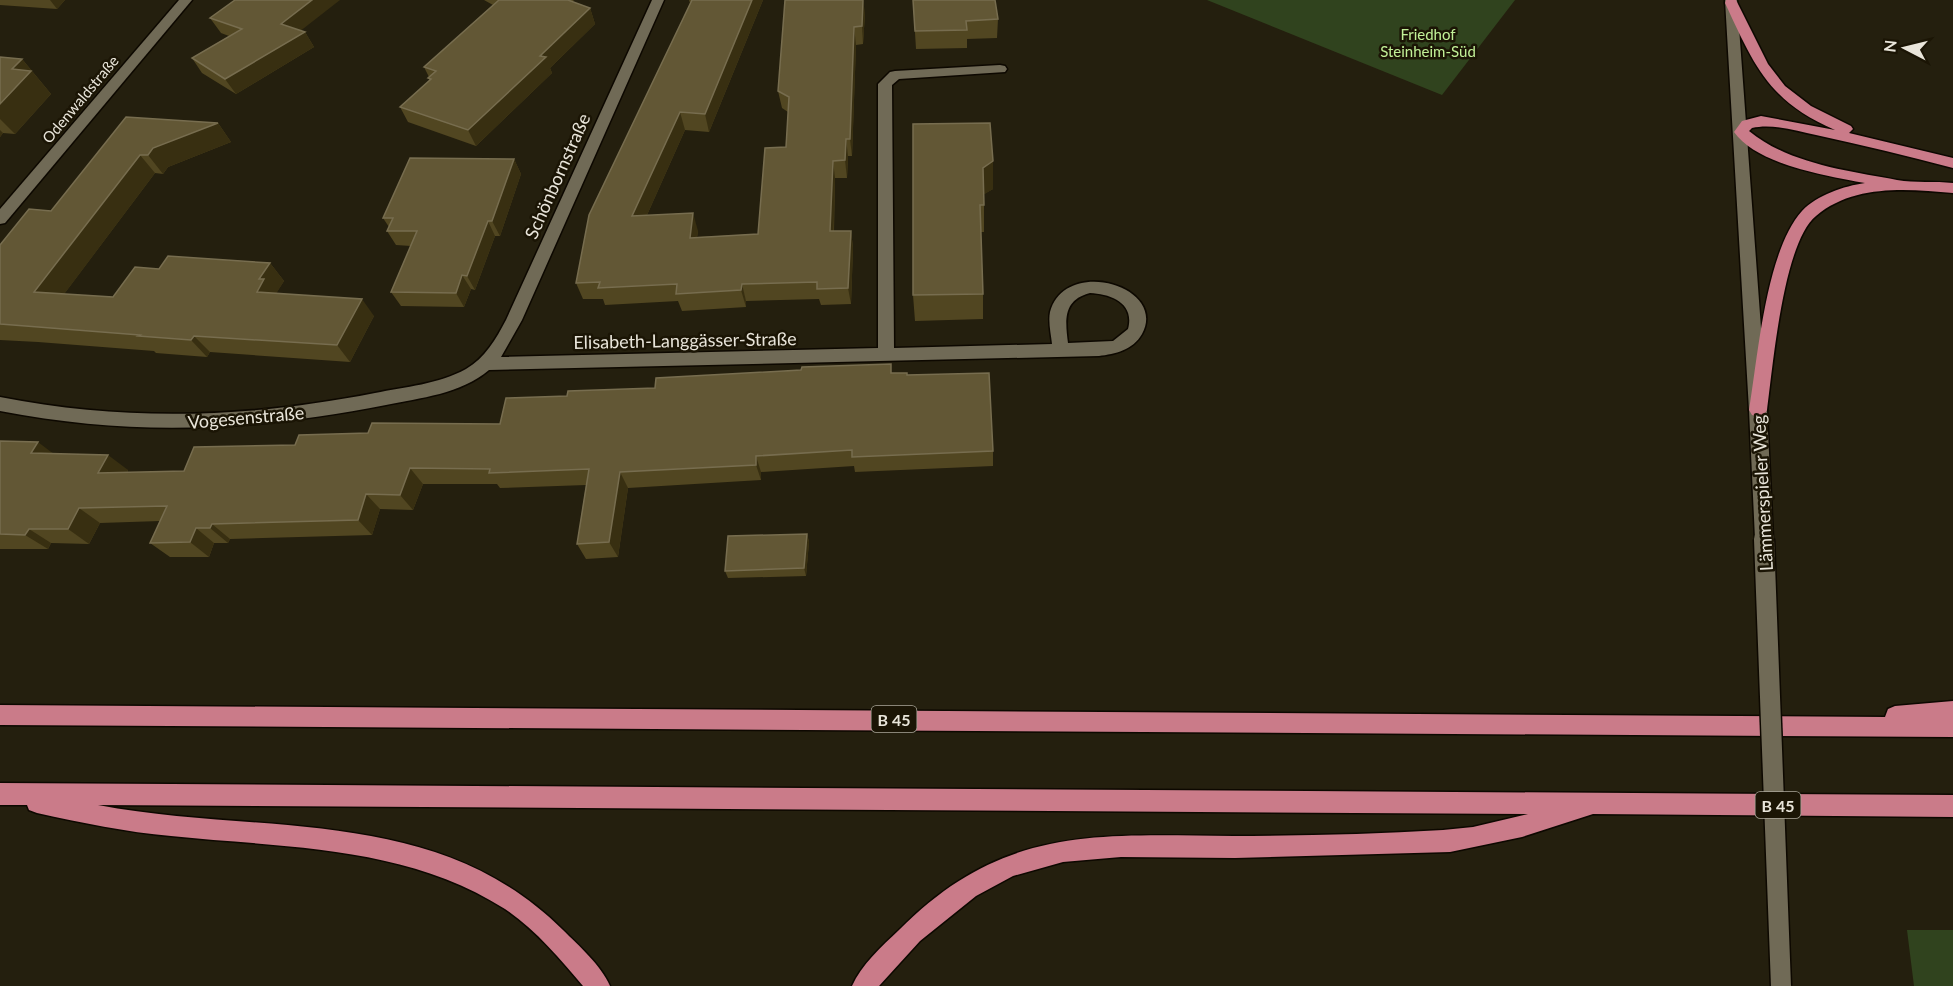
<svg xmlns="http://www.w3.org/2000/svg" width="1953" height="986" font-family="Lato,sans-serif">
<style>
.green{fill:#30431e}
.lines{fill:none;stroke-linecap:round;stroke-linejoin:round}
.street-casing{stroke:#0d0800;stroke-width:3}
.secondary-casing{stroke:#0d0800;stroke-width:3}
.highway-casing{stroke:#0d0800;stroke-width:3}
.street{fill:#706a56;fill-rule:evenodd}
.secondary{fill:#706a56;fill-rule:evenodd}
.highway{fill:#ca7b89;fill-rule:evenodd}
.secondary-bridge-casing{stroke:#0d0800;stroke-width:23;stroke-linecap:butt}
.secondary-bridge{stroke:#706a56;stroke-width:20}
.wall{fill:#514621}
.shaded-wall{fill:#382f11}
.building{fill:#625735;stroke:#776d4f;stroke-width:1.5}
.labels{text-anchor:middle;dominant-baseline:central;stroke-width:5;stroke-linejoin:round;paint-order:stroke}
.far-park-label{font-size:15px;fill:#c1f097;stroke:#1b1505}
.far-street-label{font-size:15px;fill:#e9e5da;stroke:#1b1505}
.shield{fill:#1b1505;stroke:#aba79a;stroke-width:1.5}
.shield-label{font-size:16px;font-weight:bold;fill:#e9e5da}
.street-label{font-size:18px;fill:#e9e5da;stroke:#1b1505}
</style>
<rect width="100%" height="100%" fill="#241f0e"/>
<!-- green -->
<g class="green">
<polygon points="1207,0 1515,0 1442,95"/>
<polygon points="1907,930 1953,930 1953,986 1914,986"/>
</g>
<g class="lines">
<!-- street casing -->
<g class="street-casing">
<g id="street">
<polygon points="179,0 192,0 5,223 0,224 0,209"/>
<path d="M652,0H664L522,320L501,357L878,348V84L890,72L895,71L1000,65L1005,66L1007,69L1005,72L899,79L892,85L894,348L1052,344C1051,334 1048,322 1050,312C1065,256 1168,286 1142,334C1133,350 1115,354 1099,356L489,370C461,394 420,398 386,405C252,431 135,437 0,411V397C128,422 247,418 375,393C405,387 439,384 466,369C485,358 496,339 506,320ZM1090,293C1111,294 1135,303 1128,329L1113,341L1068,343C1065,320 1063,300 1090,293Z"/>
</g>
</g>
<!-- secondary casing -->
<g class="secondary-casing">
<polygon id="secondary" points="1725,0 1737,0 1767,410 1773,539 1771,545 1764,547 1757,545 1755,539 1749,410"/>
</g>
<!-- highway casing -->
<g class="highway-casing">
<g id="highway">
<path d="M1726,0H1736L1768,64L1785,86L1811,106L1851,126L1853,129L1849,133L1953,158V168C1908,156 1862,145 1816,135C1796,131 1772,123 1752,128L1749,131C1789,164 1849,171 1897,180C1915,183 1935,181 1953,183V193C1907,189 1854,184 1816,216C1783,243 1773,366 1767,410L1764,415L1758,417L1752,415L1749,410C1758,356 1766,251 1802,211C1817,195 1844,186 1865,183C1828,176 1757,165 1734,132L1742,121L1761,116L1835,130C1768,101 1754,65 1725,3Z"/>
<polygon points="1953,701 1953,737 0,725 0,705 1885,717 1888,709 1895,706"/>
<path d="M0,783L1953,795V817L1593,814L1522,837L1450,852L1235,858L1121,857L1063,862L1013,876L976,896L920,941L879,986H852C861,965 882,946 899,930C1003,825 1097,835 1233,836C1303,836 1373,834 1443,830L1473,827L1528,814L98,805C259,836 436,803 563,930C579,946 601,965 610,986H583C560,959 535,929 505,909C405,845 286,848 171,836C126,832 82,823 37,813L29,810L27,805H0Z"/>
</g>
</g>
<!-- street -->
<use href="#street" class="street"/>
<!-- secondary -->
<use href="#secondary" class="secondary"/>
<!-- highway -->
<use href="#highway" class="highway"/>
<!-- secondary-bridge casing -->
<g class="secondary-bridge-casing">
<polyline id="secondary-bridge" points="1764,539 1781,986"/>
</g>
<!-- secondary-bridge -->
<use href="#secondary-bridge" class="secondary-bridge"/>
</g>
<!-- wall -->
<g class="wall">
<polygon points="0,0 65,0 57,9 0,5"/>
<polygon points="484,0 574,0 572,2 590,8 595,24 550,68 552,73 476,146 408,122 400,107 430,81 428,78 429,77 424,67 493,5"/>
<polygon points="689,0 763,0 709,132 685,130 647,215 698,231 697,237 758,234 786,147 788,112 782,108 778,91 865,13 863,44 856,45 852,156 848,156 847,178 835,178 834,231 851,231 853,248 851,304 821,305 819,299 746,301 746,307 682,311 678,301 605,305 603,299 583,299 576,283 690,3"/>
<polygon points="913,0 998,19 997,38 967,39 967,48 916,49"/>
<polygon points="210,18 301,31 305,32 314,47 236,94 202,73 192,58 229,36 221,33"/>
<polygon points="0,57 22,59 51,94 15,134 3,133 0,137"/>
<polygon points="126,117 218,123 231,142 168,167 163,174 155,173 64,294 113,297 159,269 270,263 284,281 276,293 374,316 350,362 210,352 207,357 156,353 154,351 38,342 0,340 0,245 51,211"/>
<polygon points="514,159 521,174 500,236 495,236 475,290 471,289 464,307 401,306 391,292 411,246 396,245 387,231 389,227 383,218"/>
<polygon points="993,161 993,189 984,194 984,232 981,232 983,294 983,319 915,321 913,295"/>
<polygon points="892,373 907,375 993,451 993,466 855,472 854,466 761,472 761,480 628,488 618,557 586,559 577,544 586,485 500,488 497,484 423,484 413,510 380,509 372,535 230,539 228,543 214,543 209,557 170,557 150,543 160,521 100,523 89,544 51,543 48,549 0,549 0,441 128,470 127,473 184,471 295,445 368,433 500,424 567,396 655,388"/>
<polygon points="807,534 809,542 806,576 728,578 725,571"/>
</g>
<!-- shaded-wall -->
<g class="shaded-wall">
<polygon points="50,0 65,0 57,9"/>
<polygon points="312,0 340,0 290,39 281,24"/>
<polygon points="752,0 763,0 709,132 705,114"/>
<polygon points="863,0 865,13 863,44 862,26"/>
<polygon points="590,8 595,24 550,68 552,73 476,146 468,130 540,56"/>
<polygon points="854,27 856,45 852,156 850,139"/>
<polygon points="305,32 314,47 236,94 225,79"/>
<polygon points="22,59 51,94 15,134 0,119 0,104 12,69"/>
<polygon points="680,112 685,130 639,233 632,216"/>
<polygon points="218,123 231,142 168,167 163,174 148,155 153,148"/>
<polygon points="0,130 3,133 0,137"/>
<polygon points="846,139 848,156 847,178 845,160"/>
<polygon points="140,155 155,173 53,309 34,292"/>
<polygon points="514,159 521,174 500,236 492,221"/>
<polygon points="833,161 835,178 833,249 830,231"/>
<polygon points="993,161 993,189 983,195 983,168"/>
<polygon points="693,213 698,231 695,255 690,238"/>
<polygon points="488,221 495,236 475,290 467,276"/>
<polygon points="851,231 853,248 851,304 848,288"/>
<polygon points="270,263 284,281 276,294 257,292 259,279"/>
<polygon points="462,275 471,289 464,307 456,293"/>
<polygon points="742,284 746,301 746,307 741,290"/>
<polygon points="362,299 374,316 350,362 337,345"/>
<polygon points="194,336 210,352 207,357 191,340"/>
<polygon points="38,442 59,458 31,453"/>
<polygon points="108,455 128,470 118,489 98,473"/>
<polygon points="756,456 761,472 761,480 756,465"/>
<polygon points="410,468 423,484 413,510 400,495"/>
<polygon points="620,472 628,488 618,557 609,542"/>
<polygon points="366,494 380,509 372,535 358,520"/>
<polygon points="79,508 100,523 89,544 68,529"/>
<polygon points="212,524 230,539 228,543 210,528"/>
<polygon points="196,528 214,543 209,557 190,542"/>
<polygon points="29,529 51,543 48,549 25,535"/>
<polygon points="807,534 809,542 806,576 804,568"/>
</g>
<!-- building -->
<g class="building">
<polygon points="235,0 312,0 281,24 305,32 225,79 192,58 242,29 210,18"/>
<polygon points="499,0 568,0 590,8 540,56 546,57 468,130 400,107 431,79 428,78 436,71 424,67"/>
<polygon points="692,0 752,0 705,114 680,112 632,216 693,213 690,238 758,234 765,148 786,147 789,97 778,91 785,0 863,0 862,26 854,27 850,139 846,139 845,160 833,161 830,231 851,231 848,288 817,289 817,282 742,284 741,290 676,294 677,284 598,288 600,282 576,283 589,215"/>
<polygon points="913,0 995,0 998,19 966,21 967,30 915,31"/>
<polygon points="0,57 22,59 12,69 31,71 0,104"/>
<polygon points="126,117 218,123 153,148 148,155 140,155 34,292 113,297 135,267 159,269 168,256 270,263 259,279 264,279 257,292 362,299 337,345 194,336 191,340 138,336 140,335 0,324 0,245 29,209 51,211"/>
<polygon points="990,123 993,161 983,168 984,205 980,205 983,294 913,295 913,124"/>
<polygon points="410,158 514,159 492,221 488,221 467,276 462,275 456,293 391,292 417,231 387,231 393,218 383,218"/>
<polygon points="891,364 891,373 907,373 907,375 989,373 993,451 852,457 852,450 756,456 756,465 620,472 609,542 577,544 589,469 489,473 490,469 410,468 400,495 366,494 358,520 212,524 210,528 196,528 190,542 150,543 167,506 79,508 68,529 29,529 25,535 0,534 0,441 38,442 31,453 108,455 98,473 184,471 194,447 295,445 299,435 368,433 372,423 500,424 506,398 567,396 568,391 655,388 656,378 801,370 802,367"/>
<polygon points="807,534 804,568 725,571 728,536"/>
</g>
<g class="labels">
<!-- far-park labels -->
<g class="far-park-label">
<text x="1428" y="34">Friedhof<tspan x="1428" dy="17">Steinheim-Süd</tspan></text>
</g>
<!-- far-street labels -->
<g class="far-street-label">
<text transform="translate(80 99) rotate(-50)">Odenwaldstraße</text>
</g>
<!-- shield labels -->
<g class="shield">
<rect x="871.5" y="706" width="45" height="26" rx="4.5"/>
<rect x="1755.5" y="792" width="45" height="26" rx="4.5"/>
</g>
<g class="shield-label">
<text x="894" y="719">B 45</text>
<text x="1778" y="805">B 45</text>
</g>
<!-- street labels -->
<g class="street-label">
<text transform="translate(557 176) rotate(-66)">Schönbornstraße</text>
<text transform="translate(685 340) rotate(-1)">Elisabeth-Langgässer-Straße</text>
<text transform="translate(246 417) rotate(-5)">Vogesenstraße</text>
<text transform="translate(1762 493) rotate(-93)">Lämmerspieler Weg</text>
</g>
</g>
<!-- north arrow -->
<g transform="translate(1905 48) rotate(277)" stroke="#1b1505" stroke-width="4.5" paint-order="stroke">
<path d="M0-4.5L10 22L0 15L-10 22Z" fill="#e9e5da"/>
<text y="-9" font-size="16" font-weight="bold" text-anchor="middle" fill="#e9e5da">N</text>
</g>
</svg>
